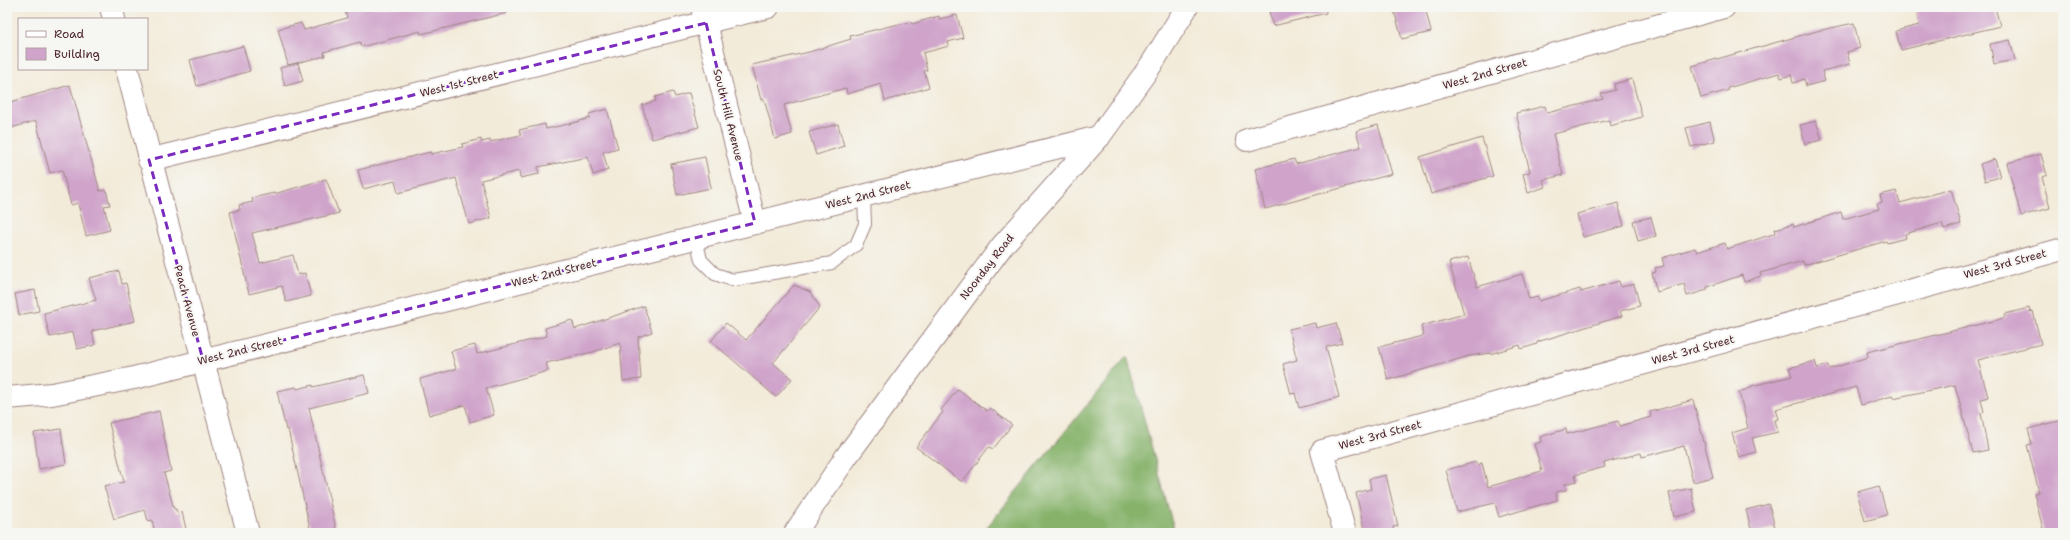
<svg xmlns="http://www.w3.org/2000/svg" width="2070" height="540" font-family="'Shantell Sans',sans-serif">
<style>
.forest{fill:#86b26b;stroke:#68684b}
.building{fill:#cfa3ca}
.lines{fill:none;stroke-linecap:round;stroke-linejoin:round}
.service-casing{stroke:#9e8582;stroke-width:14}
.minor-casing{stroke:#9e8582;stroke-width:24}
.tertiary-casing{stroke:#9e8582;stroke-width:24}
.service{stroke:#fff;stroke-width:12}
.minor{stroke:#fff;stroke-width:22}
.tertiary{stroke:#fff;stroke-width:22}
.marked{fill:none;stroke:#7b2cbf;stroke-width:3;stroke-dasharray:8 5;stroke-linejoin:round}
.labels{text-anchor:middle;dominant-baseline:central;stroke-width:4;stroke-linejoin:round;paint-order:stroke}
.street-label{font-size:11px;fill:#4a1f2b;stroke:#f6f6f2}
</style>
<rect width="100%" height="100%" fill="#f6f6f2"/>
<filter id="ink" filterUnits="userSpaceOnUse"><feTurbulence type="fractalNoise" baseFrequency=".025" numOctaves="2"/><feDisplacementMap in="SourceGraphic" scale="8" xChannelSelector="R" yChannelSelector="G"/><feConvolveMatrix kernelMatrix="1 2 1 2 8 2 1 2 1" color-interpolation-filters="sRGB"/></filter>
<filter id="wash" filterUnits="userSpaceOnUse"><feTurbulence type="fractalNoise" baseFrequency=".012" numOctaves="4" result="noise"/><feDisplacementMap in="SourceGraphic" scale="16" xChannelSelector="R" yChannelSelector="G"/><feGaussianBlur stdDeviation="0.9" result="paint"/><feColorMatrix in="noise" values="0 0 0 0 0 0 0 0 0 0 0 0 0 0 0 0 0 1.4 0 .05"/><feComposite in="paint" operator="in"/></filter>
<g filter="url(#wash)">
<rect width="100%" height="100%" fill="#f3ebd9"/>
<!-- forest -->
<polygon class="forest" points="1127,356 1175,533 982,533"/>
<g id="blocks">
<!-- building -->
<g class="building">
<polygon points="344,7 507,7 507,13 421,34 420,31 361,47 360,42 324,52 325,56 288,65 278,29 301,23 304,30 347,18"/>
<polygon points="1268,7 1325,7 1326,13 1273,26"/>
<polygon points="1393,7 1425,7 1431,32 1402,39"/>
<polygon points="1915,7 1995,7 2000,26 1901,50 1896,31 1919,25"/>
<polygon points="957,15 963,38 948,42 949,46 923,53 927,70 924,71 929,87 885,101 881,84 847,94 846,88 784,105 792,134 775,139 764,99 761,100 752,65 809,52 851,39 850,36 890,26 911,22 912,24 939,16 939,19"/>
<polygon points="1854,23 1860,48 1847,52 1850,64 1822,71 1825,81 1806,86 1804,79 1793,83 1791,75 1781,78 1779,73 1728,88 1729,90 1701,98 1692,66 1817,31"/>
<polygon points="2010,40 2015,60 1994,64 1990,44"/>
<polygon points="243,46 250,71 197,86 190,60"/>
<polygon points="298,63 303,81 285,86 280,68"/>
<polygon points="1632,79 1642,117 1610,126 1609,120 1553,134 1563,175 1543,180 1545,187 1528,193 1523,174 1530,172 1516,113 1545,106 1547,113 1603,99 1601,94 1615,90 1614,84"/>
<polygon points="70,85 100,191 106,190 110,205 104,206 110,230 86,236 78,203 71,205 62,170 50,173 36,121 7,129 7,103"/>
<polygon points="673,92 675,97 689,93 699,127 652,139 642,105 656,101 655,97"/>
<polygon points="607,109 618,148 603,152 608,170 593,175 588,157 538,167 539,174 520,178 519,171 481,180 491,218 469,224 456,178 398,193 395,181 363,189 358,170 430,152 431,154 463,147 462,144 481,139 481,142 490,140 490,142 521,135 519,130 545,124 546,129 573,123 590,118 589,114"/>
<polygon points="1816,121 1822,140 1805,144 1800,125"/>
<polygon points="1710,122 1715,141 1691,147 1686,128"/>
<polygon points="838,124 844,146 816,155 809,132"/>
<polygon points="1378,125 1392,174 1265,209 1255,169 1294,159 1296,164 1361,147 1356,131"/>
<polygon points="1482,138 1493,176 1431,194 1420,157"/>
<polygon points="2041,154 2047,175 2042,177 2050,208 2021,216 2007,163"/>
<polygon points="705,157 711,188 677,195 671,164"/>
<polygon points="1995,159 2000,177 1985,181 1980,164"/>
<polygon points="326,179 339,213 252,233 260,263 293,255 298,275 305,273 311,296 286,302 282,286 249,294 230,212 240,210 239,205 253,202 252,198 274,193 274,194"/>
<polygon points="1951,189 1961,224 1944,229 1942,223 1905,234 1906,238 1887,243 1886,241 1804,265 1803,261 1760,273 1761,276 1744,282 1742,275 1707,287 1707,290 1687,296 1684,284 1657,292 1652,273 1656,272 1655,268 1664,266 1662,258 1695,248 1697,252 1725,243 1727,249 1776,233 1775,229 1793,224 1794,227 1841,212 1843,219 1879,209 1877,204 1882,202 1880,195 1896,191 1900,203"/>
<polygon points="1618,203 1624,226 1583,237 1577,214"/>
<polygon points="1651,217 1656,236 1638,241 1633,221"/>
<polygon points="1468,257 1477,287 1522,274 1529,299 1538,297 1539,301 1580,289 1581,292 1619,281 1621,287 1634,284 1640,306 1620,311 1622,316 1537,342 1537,344 1521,349 1520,345 1490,354 1490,353 1469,356 1388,380 1379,347 1422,336 1424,335 1421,326 1464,314 1449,262"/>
<polygon points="119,271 122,284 126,283 135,321 92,331 95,345 77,349 73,332 50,337 44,313 96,300 89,278"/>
<polygon points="794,285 810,292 820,307 773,363 792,379 776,397 711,341 726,323 746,340"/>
<polygon points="35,290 39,311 19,315 15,294"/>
<polygon points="644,306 652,332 638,337 641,379 623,381 620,343 593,352 546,363 548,371 486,388 494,415 470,422 465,405 429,415 420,379 456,369 451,351 475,345 477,354 547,336 545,328 572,320 575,329"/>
<polygon points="2029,308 2030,312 2033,311 2041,344 1978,360 1988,397 1981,399 1984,412 1981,413 1988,450 1973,453 1955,385 1893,398 1892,396 1861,405 1856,387 1776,409 1779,419 1775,420 1778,432 1752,438 1756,452 1739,457 1732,433 1748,428 1739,392 1751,388 1751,386 1792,376 1789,368 1815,361 1817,368 1828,365 1829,369 1868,357 1867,352 1997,320 2005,317 2005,314"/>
<polygon points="1315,323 1316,328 1336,323 1342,343 1326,347 1339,397 1299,408 1295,393 1291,394 1283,364 1297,360 1289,329"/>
<polygon points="364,375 369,393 309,408 337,533 311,533 288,429 286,430 277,391 296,387 297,389 313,385 313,387"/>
<polygon points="958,389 987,411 990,408 1012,425 993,449 989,447 962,482 916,447 943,412 941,410"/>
<polygon points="1693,400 1713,477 1693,482 1684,446 1642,457 1641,453 1604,463 1605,467 1575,475 1577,481 1565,484 1566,490 1556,492 1557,500 1499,517 1495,503 1457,512 1446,470 1476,462 1477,465 1482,463 1488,487 1542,471 1534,444 1541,442 1540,437 1566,429 1567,434 1618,421 1620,426 1651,417 1650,412"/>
<polygon points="159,411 171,471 164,473 174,509 176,509 177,513 182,512 187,533 155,533 152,520 148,521 145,510 114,519 104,486 124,482 109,423"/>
<polygon points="2063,420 2063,533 2044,533 2034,493 2039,492 2027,445 2032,444 2028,429"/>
<polygon points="61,429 66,464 39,469 34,433"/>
<polygon points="1386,475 1398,526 1393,527 1394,533 1365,533 1356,493 1371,489 1369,479"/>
<polygon points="1879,486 1887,515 1865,521 1857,492"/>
<polygon points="1691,488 1696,512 1674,517 1669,493"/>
<polygon points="1769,504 1775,528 1752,533 1746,510"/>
</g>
</g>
</g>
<g filter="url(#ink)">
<use href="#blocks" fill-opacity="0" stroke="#9e8582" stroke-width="1"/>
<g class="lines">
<!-- service casing -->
<g class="service-casing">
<polyline id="service" points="696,238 701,260 715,274 733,280 832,263 856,245 865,224 864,196"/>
</g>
<!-- minor casing -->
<g class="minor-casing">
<g id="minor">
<polyline points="111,7 114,19"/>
<polyline points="702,7 755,223"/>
<polyline points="127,69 248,533"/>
<polyline points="1247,140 1724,7"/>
<polyline points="149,160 768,7"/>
<polyline points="7,398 52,394 134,378 1099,137"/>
<polyline points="1345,533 1322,451 2063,249"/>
</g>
</g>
<!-- tertiary casing -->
<g class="tertiary-casing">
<polyline id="tertiary" points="795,533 846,457 1002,246 1099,137 1151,65 1187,7"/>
</g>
<!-- service -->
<use href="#service" class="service"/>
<!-- minor -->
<use href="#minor" class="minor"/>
<!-- tertiary -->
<use href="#tertiary" class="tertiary"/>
</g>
</g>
<!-- marked area -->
<path class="marked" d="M706,23L755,223L203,360L149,160Z"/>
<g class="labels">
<!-- street labels -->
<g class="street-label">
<text transform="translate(1485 74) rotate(-16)">West 2nd Street</text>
<text transform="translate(459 84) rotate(-14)">West 1st Street</text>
<text transform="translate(728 115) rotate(76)">South Hill Avenue</text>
<text transform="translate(868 195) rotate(-14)">West 2nd Street</text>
<text transform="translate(2005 264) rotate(-15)">West 3rd Street</text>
<text transform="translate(987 267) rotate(-52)">Noonday Road</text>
<text transform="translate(554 273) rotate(-14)">West 2nd Street</text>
<text transform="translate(187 301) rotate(75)">Peach Avenue</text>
<text transform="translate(1693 350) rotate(-15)">West 3rd Street</text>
<text transform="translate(240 351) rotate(-14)">West 2nd Street</text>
<text transform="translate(1380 435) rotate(-15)">West 3rd Street</text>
</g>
</g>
<!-- margin -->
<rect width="2070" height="540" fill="none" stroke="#f6f6f2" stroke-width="24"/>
<!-- legend -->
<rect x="18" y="18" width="130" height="52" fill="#f6f6f2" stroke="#b1a0a2"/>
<rect x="26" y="31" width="20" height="6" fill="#ffffff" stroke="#b1a0a2"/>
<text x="54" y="38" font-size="12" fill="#4a1f2b">Road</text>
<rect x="26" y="48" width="20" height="12" fill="#cfa3ca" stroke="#b1a0a2"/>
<text x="54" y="58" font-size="12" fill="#4a1f2b">Building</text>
</svg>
